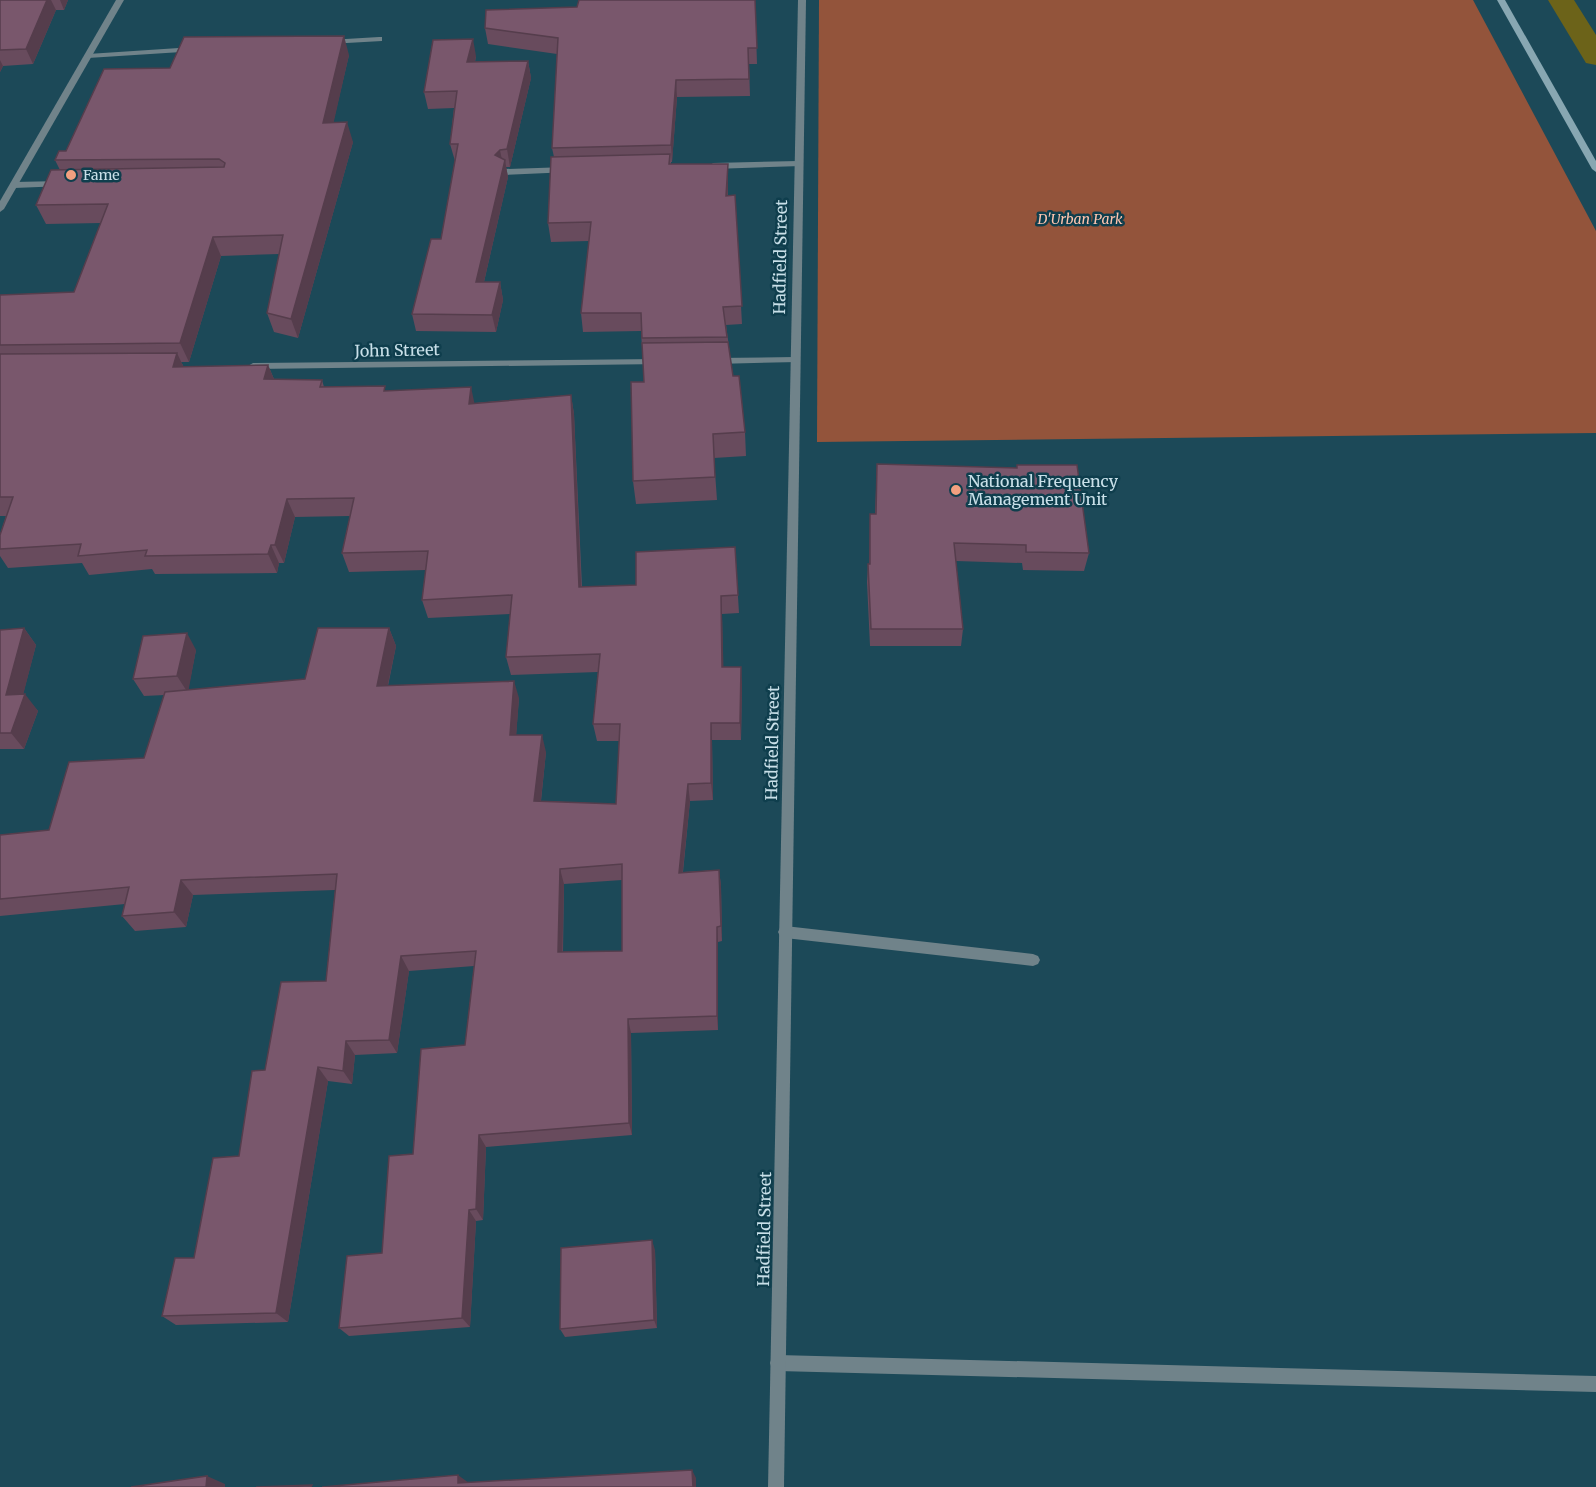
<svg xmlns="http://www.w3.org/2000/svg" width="1596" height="1487" font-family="Merriweather,serif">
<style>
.green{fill:#93543b}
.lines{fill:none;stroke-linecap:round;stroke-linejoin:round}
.canal{fill:#6c6319;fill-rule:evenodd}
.service{fill:#70838a;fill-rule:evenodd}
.minor{fill:#70838a;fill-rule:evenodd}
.tertiary{fill:#70838a;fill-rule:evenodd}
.secondary{fill:#88a7b2;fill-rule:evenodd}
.wall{fill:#684b5d;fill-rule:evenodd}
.shaded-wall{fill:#553d4c}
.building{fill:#79576c;stroke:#553d4c;stroke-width:1.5;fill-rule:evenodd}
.poi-dot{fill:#f2a080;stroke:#0f3e4d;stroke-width:2}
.labels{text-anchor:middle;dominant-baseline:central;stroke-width:5;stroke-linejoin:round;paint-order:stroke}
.far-poi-label{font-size:14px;fill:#c9e0e9;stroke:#0f3e4d;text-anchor:start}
.far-park-label{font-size:14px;font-style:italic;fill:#ffc5af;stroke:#0f3e4d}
.street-label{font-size:16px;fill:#c9e0e9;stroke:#0f3e4d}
.poi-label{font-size:16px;fill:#c9e0e9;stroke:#0f3e4d;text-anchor:start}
</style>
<rect width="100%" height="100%" fill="#1c4958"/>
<!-- green -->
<polygon class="green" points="819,0 1473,0 1596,231 1596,433 817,442"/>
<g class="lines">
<!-- canal -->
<polygon class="canal" points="1548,0 1574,0 1596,35 1596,65 1586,63"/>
<!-- service -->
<g class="service">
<polygon points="379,37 382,37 382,41 329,44 325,42 329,40"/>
<polygon points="194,47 197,47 197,51 88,58 84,56 88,54"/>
<polygon points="798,161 802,164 801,166 713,169 709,166 713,163"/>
<polygon points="567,167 571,170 570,172 505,175 501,172 505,169"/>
<polygon points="61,181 64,182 64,186 14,188 10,185 14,182"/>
<polygon points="785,926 1033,954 1038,956 1040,960 1038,964 1033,966 785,938 780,936 778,932 780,928"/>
<polygon points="778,1355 1596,1376 1596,1392 778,1371 772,1369 770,1363 772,1357"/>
</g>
<!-- minor -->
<g class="minor">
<polygon points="795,357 798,358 798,362 715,364 710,361 715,358"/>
<polygon points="659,359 664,362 662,364 253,369 248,366 253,363"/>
</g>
<!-- tertiary -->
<g class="tertiary">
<polygon points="116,0 124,0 4,209 0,212 0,201"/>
<polygon points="798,0 806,0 784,1487 768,1487"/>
</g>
<!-- secondary -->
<polygon class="secondary" points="1497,0 1505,0 1596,161 1596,172 1592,169"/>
</g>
<!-- wall -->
<g class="wall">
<polygon points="0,0 68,0 64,10 56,10 33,64 3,66 0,72"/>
<polygon points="755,0 757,64 749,64 750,96 677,97 672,162 671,162 671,164 728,164 728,196 735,195 742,324 726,325 733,376 745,432 746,456 714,458 717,500 636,504 633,481 644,382 641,331 583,332 581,313 589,241 551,242 548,223 554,157 552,148 557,54 488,44 485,28 577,7"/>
<path d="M349,55L333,123L353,142L298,338L274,332L267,313L279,254L221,256L189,362H181L184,367L268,365L274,379L322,380L324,387L387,391L475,403L571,395L574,414L582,587L636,585L735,547L739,613L722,614L723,667L742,684L741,740H712L713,800L690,801L683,872L719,870L721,886L722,941L718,942V1030L631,1033L632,1135L486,1147L483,1220L476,1221L470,1327L349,1336L339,1328L382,1253L413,1154L465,1045L474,966L409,971L397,1053L355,1055L352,1084L328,1081L288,1322L176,1325L162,1316L194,1258L239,1156L265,1070L326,981L335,890L193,895L186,927L135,931L122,916L125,904L0,916V835L49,830L144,758L165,695L144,696L133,679L196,650L188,690L305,679L389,628L396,646L388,686L519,698L516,735L546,752L541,801L616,804L619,741H597L593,724L598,672L511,675L506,657L510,614L428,618L422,600L426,570L349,572L342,553L350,516L295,517L284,563H279L277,573L155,574L152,569L89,575L82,563L8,568L0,556V535L6,516H0V295L74,292L101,223L46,224L36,205L60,170L55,160L170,68ZM622,880V951L563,952L564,884Z"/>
<polygon points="476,56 475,62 528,61 531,78 510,167 506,167 508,177 484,282 500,282 503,300 496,332 416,331 412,314 441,239 455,161 450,144 454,108 428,109 424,92"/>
<polygon points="877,464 1017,468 1017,465 1089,553 1084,571 1023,570 1022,563 956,561 963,629 961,646 870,646 867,582 868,564 869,564 870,514 875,514"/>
<polygon points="24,628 36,645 23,694 38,711 24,749 0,749 0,630"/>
<polygon points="655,1250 657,1328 565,1337 560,1329"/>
</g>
<!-- shaded-wall -->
<g class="shaded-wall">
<polygon points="47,0 51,0 56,10 33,64 26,49"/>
<polygon points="60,0 68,0 64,10"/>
<polygon points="344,36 349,55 329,143 323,123"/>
<polygon points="473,39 476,56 471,80 467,62"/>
<polygon points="0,60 3,66 0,72"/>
<polygon points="528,61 531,78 510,167 507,149"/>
<polygon points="676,80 677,97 672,162 671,145"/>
<polygon points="347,122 353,142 298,338 291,319"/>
<polygon points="500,150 503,165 505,160 508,177 480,299 476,282 495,155"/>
<polygon points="728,164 728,183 727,214 726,196"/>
<polygon points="213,237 221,256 189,362 180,343"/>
<polygon points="500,282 503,300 496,332 492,315"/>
<polygon points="177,353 186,372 173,367"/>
<polygon points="268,365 276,384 264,379"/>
<polygon points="471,387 475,406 469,404"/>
<polygon points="571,395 574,414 582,605 579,587"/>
<polygon points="287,499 295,517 284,563 275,545"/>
<polygon points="271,545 279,563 277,573 268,554"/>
<polygon points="721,596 722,614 724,684 722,667"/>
<polygon points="24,628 36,645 19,711 6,695"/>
<polygon points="389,628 396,646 384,703 377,686"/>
<polygon points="187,633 196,650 188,693 177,676"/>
<polygon points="741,667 742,684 741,740 740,723"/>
<polygon points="514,681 519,698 515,752 510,735"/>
<polygon points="25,694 38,711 24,749 11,733"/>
<polygon points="711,723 712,740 713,800 711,783"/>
<polygon points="542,735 546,752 539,818 534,801"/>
<polygon points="688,784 690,801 681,888 679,873"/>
<polygon points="560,869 564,884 562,967 558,952"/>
<polygon points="719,870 721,886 722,941 721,926"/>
<polygon points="181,880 193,895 186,927 174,912"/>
<polygon points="717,927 718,942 718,1030 717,1016"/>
<polygon points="401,956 409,971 397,1053 389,1040"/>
<polygon points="628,1019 631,1033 632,1135 629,1123"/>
<polygon points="346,1041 355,1055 352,1084 343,1071"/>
<polygon points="318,1067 328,1081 288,1322 276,1313"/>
<polygon points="479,1135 486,1147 483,1220 476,1209"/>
<polygon points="469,1210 476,1221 470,1327 462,1318"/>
<polygon points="652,1240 655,1250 657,1328 654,1320"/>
<polygon points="692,1470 696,1478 696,1487 693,1487"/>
<polygon points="458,1475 469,1483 458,1483"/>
<polygon points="207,1476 225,1484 225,1487 206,1487"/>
</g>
<!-- building -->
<g class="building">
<polygon points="0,0 47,0 26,49 0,50"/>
<polygon points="579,0 755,0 757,48 748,48 749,79 676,80 671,145 552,148 558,38 485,28 486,10 577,7"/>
<polygon points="344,36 323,123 347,122 291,319 267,313 283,235 213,237 180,343 0,345 0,295 74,292 108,204 36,205 51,170 224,167 225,163 219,159 55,160 59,151 66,151 104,69 170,68 184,37"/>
<polygon points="473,39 467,62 528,61 507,149 500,150 495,155 505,160 476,282 500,282 492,315 412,314 431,239 441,239 458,144 450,144 457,91 424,92 433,40"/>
<polygon points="670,154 669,164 728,164 726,196 735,195 742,306 723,307 727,337 642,338 641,313 581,313 591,222 548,223 551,157"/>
<polygon points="728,342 733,376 739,376 745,432 713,434 715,477 633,481 631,382 644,382 642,343"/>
<path d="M177,353L173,367L268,365L264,379L322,380L320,387L385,386L384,391L471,387L469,404L571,395L579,587L636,585V552L735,547L738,595L721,596L722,667H741L740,723H711V783L688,784L679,873L719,870L721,926L717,927V1016L628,1019L629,1123L479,1135L476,1209L469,1210L462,1318L339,1328L347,1256L382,1253L389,1156L413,1154L421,1049L465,1045L476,951L401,956L389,1040L346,1041L343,1071L318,1067L276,1313L162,1316L175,1258H194L213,1158L239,1156L252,1071L265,1070L281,982L326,981L337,874L181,880L174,912L122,916L129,887L0,899V835L49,830L69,762L144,758L165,692L305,679L318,628H389L377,686L514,681L510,735H542L534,801L616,804L620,724H593L600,654L506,657L512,595L422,600L428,551L342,553L354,498L287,499L275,545H271L268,554L145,556L147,550L78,556L81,544L0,549V535L13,497H0V354ZM622,864V951L558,952L560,869Z"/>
<polygon points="877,464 1017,468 1017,465 1077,465 1089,553 1026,552 1026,545 954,543 963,629 871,629 868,564 870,564 870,514 876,514"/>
<polygon points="24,628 6,695 25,694 11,733 0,733 0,630"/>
<polygon points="187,633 177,676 133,679 143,636"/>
<polygon points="652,1240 654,1320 560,1329 561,1248"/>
<polygon points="692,1470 693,1487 322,1487 458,1475 458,1483"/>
<polygon points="207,1476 206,1487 131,1487"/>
<polygon points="312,1485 311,1487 256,1487"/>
</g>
<!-- markers -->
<g class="poi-dot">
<circle cx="71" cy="175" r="6"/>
<circle cx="956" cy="490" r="6"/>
</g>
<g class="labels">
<!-- far-poi labels -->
<g class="far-poi-label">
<text x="83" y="175">Fame</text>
</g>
<!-- far-park labels -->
<g class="far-park-label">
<text x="1080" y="219">D'Urban Park</text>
</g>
<!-- street labels -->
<g class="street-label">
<text transform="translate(780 257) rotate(-89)">Hadfield Street</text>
<text transform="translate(397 350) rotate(-1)">John Street</text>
<text transform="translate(772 743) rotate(-89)">Hadfield Street</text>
<text transform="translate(764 1229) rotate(-89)">Hadfield Street</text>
</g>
<!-- poi labels -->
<g class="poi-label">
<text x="968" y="481">National Frequency<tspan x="968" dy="18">Management Unit</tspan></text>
</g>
</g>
</svg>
